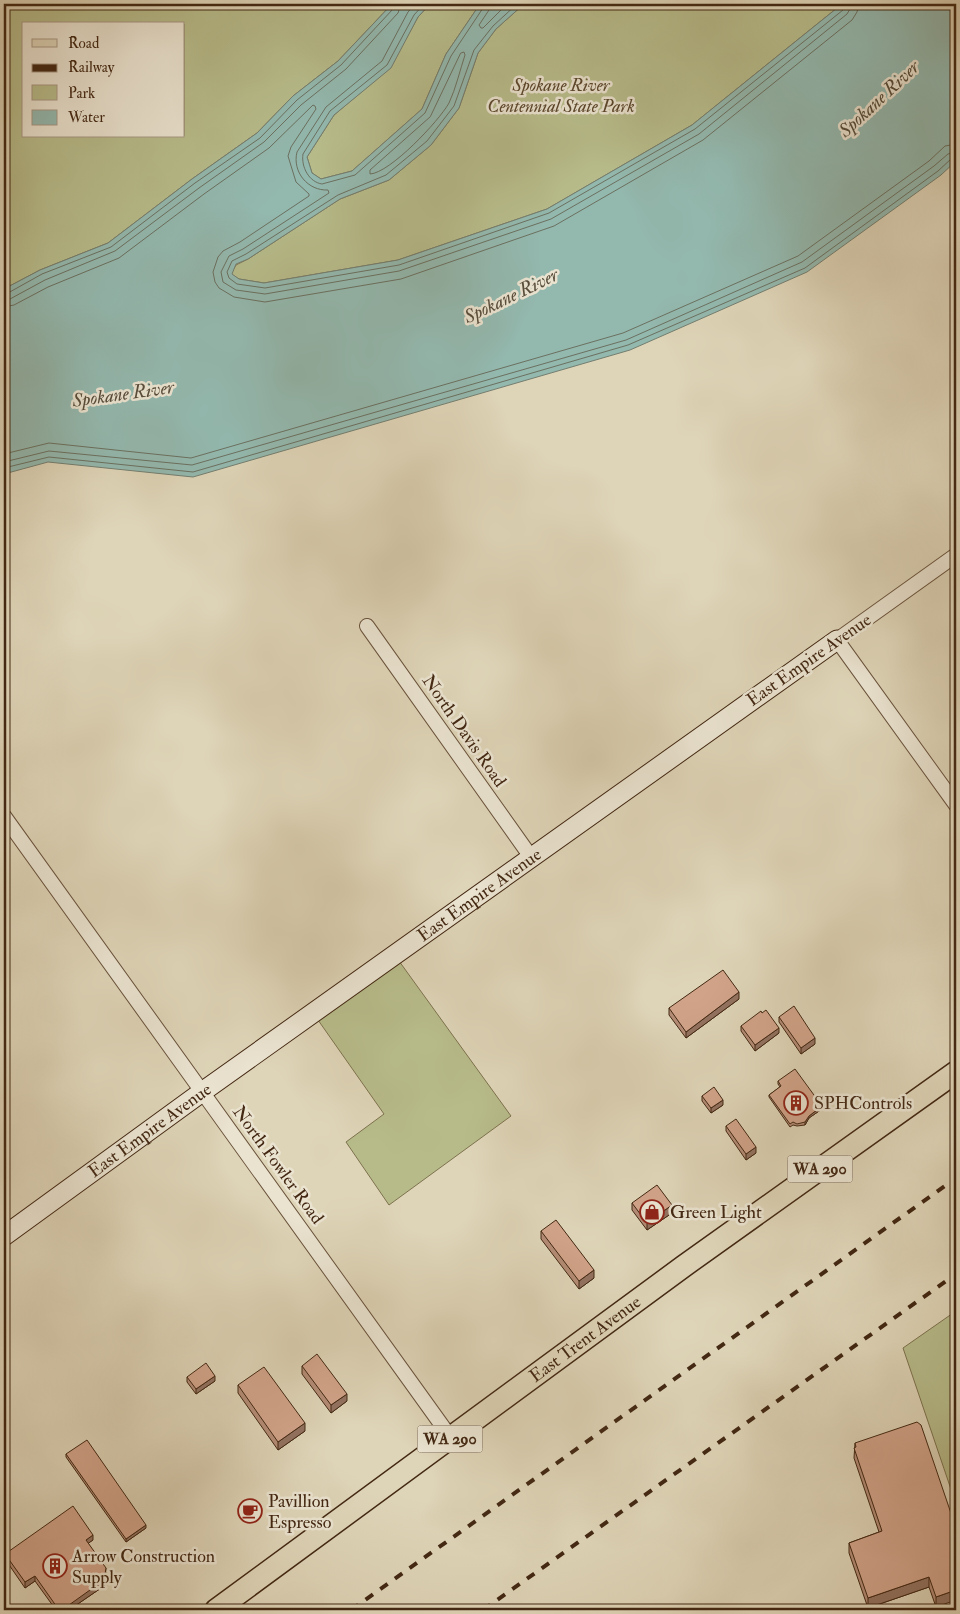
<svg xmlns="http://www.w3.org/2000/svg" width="960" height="1614" font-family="'IM FELL Double Pica',serif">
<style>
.green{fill:#b7bb8a;stroke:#7d724e;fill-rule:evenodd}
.water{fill:#93b8ae;stroke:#737e70}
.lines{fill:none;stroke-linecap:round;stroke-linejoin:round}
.shore{stroke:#6b7060;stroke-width:1}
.street-casing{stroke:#6a533c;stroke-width:16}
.secondary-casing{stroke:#432813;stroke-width:21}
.primary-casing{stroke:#432813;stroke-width:24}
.street{stroke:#eae3d0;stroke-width:14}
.secondary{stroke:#eae3d0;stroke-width:19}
.primary{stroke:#ded4b7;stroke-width:21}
.rail{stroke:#432813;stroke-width:4;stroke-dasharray:9 9;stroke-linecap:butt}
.wall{fill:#b48c76;stroke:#432813}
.shaded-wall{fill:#927260;stroke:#432813}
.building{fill:#d1a389;stroke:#432813}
.labels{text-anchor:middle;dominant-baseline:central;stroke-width:5;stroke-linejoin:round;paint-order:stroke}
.shield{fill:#eae3d0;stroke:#75604c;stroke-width:1}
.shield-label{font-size:16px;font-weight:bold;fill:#432813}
.park-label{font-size:18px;font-style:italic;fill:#5a452b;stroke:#eae3d0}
.street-label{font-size:18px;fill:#432813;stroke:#eae3d0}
.poi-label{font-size:18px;fill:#432813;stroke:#eae3d0;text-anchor:start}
.water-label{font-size:19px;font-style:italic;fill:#574c3a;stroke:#eae3d0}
</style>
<rect width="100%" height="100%" fill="#ded4b7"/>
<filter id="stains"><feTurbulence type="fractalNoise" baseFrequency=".004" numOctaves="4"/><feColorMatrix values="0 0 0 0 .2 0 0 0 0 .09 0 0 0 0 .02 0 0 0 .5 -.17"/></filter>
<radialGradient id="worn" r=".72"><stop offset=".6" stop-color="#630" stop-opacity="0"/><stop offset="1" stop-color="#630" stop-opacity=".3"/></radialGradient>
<!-- green -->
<g class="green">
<path d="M4,4H392L338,61L293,96L257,133L192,179L108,243L40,270L4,289ZM24,24H184V136H24Z"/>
<polygon points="430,4 480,4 446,54 422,109 352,171 321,179 312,173 307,157 334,115 390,68 418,17"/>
<polygon points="524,4 842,4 692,125 547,209 398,260 264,283 239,279 231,274 236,265 248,259 340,199 389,180 431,145 459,108 478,53 496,29"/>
<polygon points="399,961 511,1116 389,1205 346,1142 384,1114 318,1020"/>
<polygon points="956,1311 956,1504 903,1348"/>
</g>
<!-- water -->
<polygon class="water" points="392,4 430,4 418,17 391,68 334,115 307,157 312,173 321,179 352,171 422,109 446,54 480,4 524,4 496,29 478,53 459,108 431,145 389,180 340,199 248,259 236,264 232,274 239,279 264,283 398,260 547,209 692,125 842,4 956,4 956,161 941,175 807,272 630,350 193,477 48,462 4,474 4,289 40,270 108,243 192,179 257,133 293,96 338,61"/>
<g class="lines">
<!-- shore -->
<g class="shore">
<path d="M415,4L408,12L382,61L326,107L297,152C292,172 308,191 328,190L329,193L243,249L229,256L221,272L223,282L236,290L265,294L399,271L551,219L699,134L847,14L850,9L851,4"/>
<path d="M424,4L414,15L387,65L330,111L303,154C301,167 309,182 322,184L355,175L425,113L451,56L483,8L484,4"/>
<polyline points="490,4 489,10 479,25 481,28 483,28 507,4"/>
<polyline points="517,4 493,26 474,50 454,106 427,141 386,175 338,195 246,254 232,261 227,272 229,278 237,284 265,288 399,265 549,213 695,129 843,10 845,4"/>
<path d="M461,53L464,52L465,55C460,70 456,88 449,103C439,121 390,173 370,174V170L430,117Z"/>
<polyline points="4,293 8,293 42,274 111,247 195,183 260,138 297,100 341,65 393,9 395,4"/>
<polyline points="4,300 10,299 45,280 115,251 199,188 264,142 301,105 346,69 398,13 401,4"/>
<polyline points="4,307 14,305 48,287 119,258 204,194 269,148 313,105 315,106 316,109 291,147 288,156 296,182 309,194 309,196 240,242 223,251 218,257 213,272 215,282 219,288 234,297 265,302 401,279 554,226 703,140 852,20 857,12 859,4"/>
<polyline points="4,454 49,443 191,458 623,333 798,256 929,161 945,146 956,144"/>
<polyline points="4,462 49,451 192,465 626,340 802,262 934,166 948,154 956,151"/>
<polyline points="4,468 49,457 193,472 628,345 805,268 938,171 951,159 956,158"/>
</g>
<!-- street casing -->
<g class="street-casing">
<g id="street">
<polyline points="956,555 837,640 956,805"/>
<polyline points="367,626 531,857"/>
<polyline points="4,816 451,1438"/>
</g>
</g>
<!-- secondary casing -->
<g class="secondary-casing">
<g id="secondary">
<path id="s1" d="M4,1236L202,1092L837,640"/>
</g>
</g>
<!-- primary casing -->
<g class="primary-casing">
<g id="primary">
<path id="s2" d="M216,1610L684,1266L956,1072"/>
</g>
</g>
<!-- street -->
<use href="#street" class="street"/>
<!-- secondary -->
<use href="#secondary" class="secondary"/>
<!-- primary -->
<use href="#primary" class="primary"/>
<!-- rail -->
<g class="rail">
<polyline points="351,1610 956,1178"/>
<polyline points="483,1610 956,1274"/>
</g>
</g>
<!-- wall -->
<g class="wall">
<polygon points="739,999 686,1038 669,1015 669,1008"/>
<polygon points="779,1017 815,1044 801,1054 779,1022"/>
<polygon points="741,1026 779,1033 755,1051 741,1031"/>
<polygon points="778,1081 822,1109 809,1118 805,1125 797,1126 793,1125 790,1127 769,1097 769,1095 780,1087 778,1084"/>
<polygon points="702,1096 723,1105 711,1113 702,1101"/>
<polygon points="726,1126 756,1153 746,1160 726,1131"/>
<polygon points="632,1203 672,1213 647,1230 632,1210"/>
<polygon points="541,1231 594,1278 579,1289 541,1239"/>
<polygon points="302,1366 347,1401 331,1413 302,1374"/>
<polygon points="187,1377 215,1381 196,1394 187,1382"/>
<polygon points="238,1385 305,1431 278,1450 238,1393"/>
<polygon points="855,1443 956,1528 936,1607 929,1587 868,1608 849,1553 849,1543 879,1532 854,1458"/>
<polygon points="66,1454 146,1528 126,1542 66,1457"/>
<polygon points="93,1540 88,1543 106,1573 104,1586 69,1610 56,1610 35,1581 25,1588 5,1559 5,1554"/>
</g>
<!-- shaded-wall -->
<g class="shaded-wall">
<polygon points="739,992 739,999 686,1038 686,1032"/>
<polygon points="779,1028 779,1033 755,1051 755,1045"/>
<polygon points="815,1038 815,1044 801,1054 801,1048"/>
<polygon points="723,1100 723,1105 711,1113 711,1108"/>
<polygon points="822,1106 822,1109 809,1118 805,1125 805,1122 809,1116"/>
<polygon points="756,1147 756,1153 746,1160 746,1154"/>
<polygon points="672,1205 672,1213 647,1230 647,1223"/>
<polygon points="594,1270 594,1278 579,1289 579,1281"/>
<polygon points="215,1376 215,1381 196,1394 196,1389"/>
<polygon points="347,1394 347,1401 331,1413 331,1405"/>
<polygon points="305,1423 305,1431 278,1450 278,1442"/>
<polygon points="146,1525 146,1528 126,1542 126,1539"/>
<polygon points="93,1535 93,1540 86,1545 86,1540"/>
<polygon points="106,1568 104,1586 69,1610 62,1610"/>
<polygon points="35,1576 35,1581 25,1588 25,1582"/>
<polygon points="929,1577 929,1587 868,1608 868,1598"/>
<polygon points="956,1590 956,1600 936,1607 936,1597"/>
</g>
<!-- building -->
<g class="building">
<polygon points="723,970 739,992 686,1032 669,1008"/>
<polygon points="794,1006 815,1038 801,1048 779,1017"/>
<polygon points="766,1010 779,1028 755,1045 741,1026 761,1011 762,1013"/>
<polygon points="795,1069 822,1106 809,1116 805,1122 797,1124 793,1122 790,1124 769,1095 781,1086 778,1081"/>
<polygon points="714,1087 723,1100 711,1108 702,1096"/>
<polygon points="736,1119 756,1147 746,1154 726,1126"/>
<polygon points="657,1185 672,1205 647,1223 632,1203"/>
<polygon points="556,1220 594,1270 579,1281 541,1231"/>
<polygon points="317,1354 347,1394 331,1405 302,1366"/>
<polygon points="206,1363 215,1376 196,1389 187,1377"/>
<polygon points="264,1367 305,1423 278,1442 238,1385"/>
<polygon points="917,1422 921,1425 956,1528 956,1590 936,1597 929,1577 868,1598 849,1543 882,1531 854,1448 856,1447 855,1443"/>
<polygon points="87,1440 146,1525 126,1539 66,1454"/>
<polygon points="73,1506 93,1535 86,1540 106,1568 104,1580 62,1610 59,1610 35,1576 25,1582 5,1554"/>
</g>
<!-- icons -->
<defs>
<g id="building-ring" transform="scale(1.25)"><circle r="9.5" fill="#eae3d0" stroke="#8f2418" stroke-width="1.5"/><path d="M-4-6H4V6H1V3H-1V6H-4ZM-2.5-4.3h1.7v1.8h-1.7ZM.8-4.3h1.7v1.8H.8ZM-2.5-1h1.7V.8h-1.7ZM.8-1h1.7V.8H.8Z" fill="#8f2418"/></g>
<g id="shop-ring" transform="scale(1.25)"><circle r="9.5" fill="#eae3d0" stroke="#8f2418" stroke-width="1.5"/><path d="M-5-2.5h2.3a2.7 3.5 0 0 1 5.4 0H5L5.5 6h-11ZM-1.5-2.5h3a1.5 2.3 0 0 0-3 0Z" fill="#8f2418"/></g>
<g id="cafe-ring" transform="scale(1.25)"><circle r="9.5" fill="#eae3d0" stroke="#8f2418" stroke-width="1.5"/><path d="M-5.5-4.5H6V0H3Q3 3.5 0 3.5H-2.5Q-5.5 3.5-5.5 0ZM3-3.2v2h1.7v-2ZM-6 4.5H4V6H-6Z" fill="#8f2418"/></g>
</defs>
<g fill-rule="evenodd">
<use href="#building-ring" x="796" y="1103"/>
<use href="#shop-ring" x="652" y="1212"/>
<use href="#cafe-ring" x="250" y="1511"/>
<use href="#building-ring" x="55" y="1566"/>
</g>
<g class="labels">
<!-- shield labels -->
<g class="shield">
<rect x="787.5" y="1155.5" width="65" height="27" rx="4"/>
<rect x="417.5" y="1425.5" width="65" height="27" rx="4"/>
</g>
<g class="shield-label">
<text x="820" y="1169">WA 290</text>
<text x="450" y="1439">WA 290</text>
</g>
<!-- park labels -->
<g class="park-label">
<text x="561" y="85">Spokane River<tspan x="561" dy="21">Centennial State Park</tspan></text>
</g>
<!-- street labels -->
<g class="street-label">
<text transform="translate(809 660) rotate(-35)">East Empire Avenue</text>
<text transform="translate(464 731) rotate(55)">North Davis Road</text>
<text stroke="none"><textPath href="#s1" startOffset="585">East Empire Avenue</textPath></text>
<text stroke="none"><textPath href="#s1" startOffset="180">East Empire Avenue</textPath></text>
<text transform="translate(278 1165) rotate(54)">North Fowler Road</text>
<text stroke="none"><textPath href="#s2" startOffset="458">East Trent Avenue</textPath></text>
</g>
<!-- poi labels -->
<g class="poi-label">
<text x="814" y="1103">SPHControls</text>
<text x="670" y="1212">Green Light</text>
<text x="268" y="1501">Pavillion<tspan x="268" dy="21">Espresso</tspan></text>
<text x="72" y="1556">Arrow Construction<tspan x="72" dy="21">Supply</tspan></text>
</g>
<!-- water labels -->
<g class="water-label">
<text transform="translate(879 99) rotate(-43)">Spokane River</text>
<text transform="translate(511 296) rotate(-26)">Spokane River</text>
<text transform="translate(123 394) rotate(-8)">Spokane River</text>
</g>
</g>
<!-- margin -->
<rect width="960" height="1614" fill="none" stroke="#ded4b7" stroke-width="20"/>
<rect x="5" y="5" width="950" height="1604" fill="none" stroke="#432813" stroke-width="2.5"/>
<rect x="10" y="10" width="940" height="1594" fill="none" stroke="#432813"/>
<!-- legend -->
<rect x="22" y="22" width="162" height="115" fill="#eae3d0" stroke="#a79884"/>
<rect x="32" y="39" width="25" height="8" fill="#ded4b7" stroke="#a79884"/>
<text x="68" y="48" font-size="15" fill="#432813">Road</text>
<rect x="32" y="64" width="25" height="8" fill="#432813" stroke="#a79884"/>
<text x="68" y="72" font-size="15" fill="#432813">Railway</text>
<rect x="32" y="85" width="25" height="15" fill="#b7bb8a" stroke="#a79884"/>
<text x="68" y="98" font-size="15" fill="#432813">Park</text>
<rect x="32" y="110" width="25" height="15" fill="#93b8ae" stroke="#a79884"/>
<text x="68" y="122" font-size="15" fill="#432813">Water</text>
<rect width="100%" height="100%" filter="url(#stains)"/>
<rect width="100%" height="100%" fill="url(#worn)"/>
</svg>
